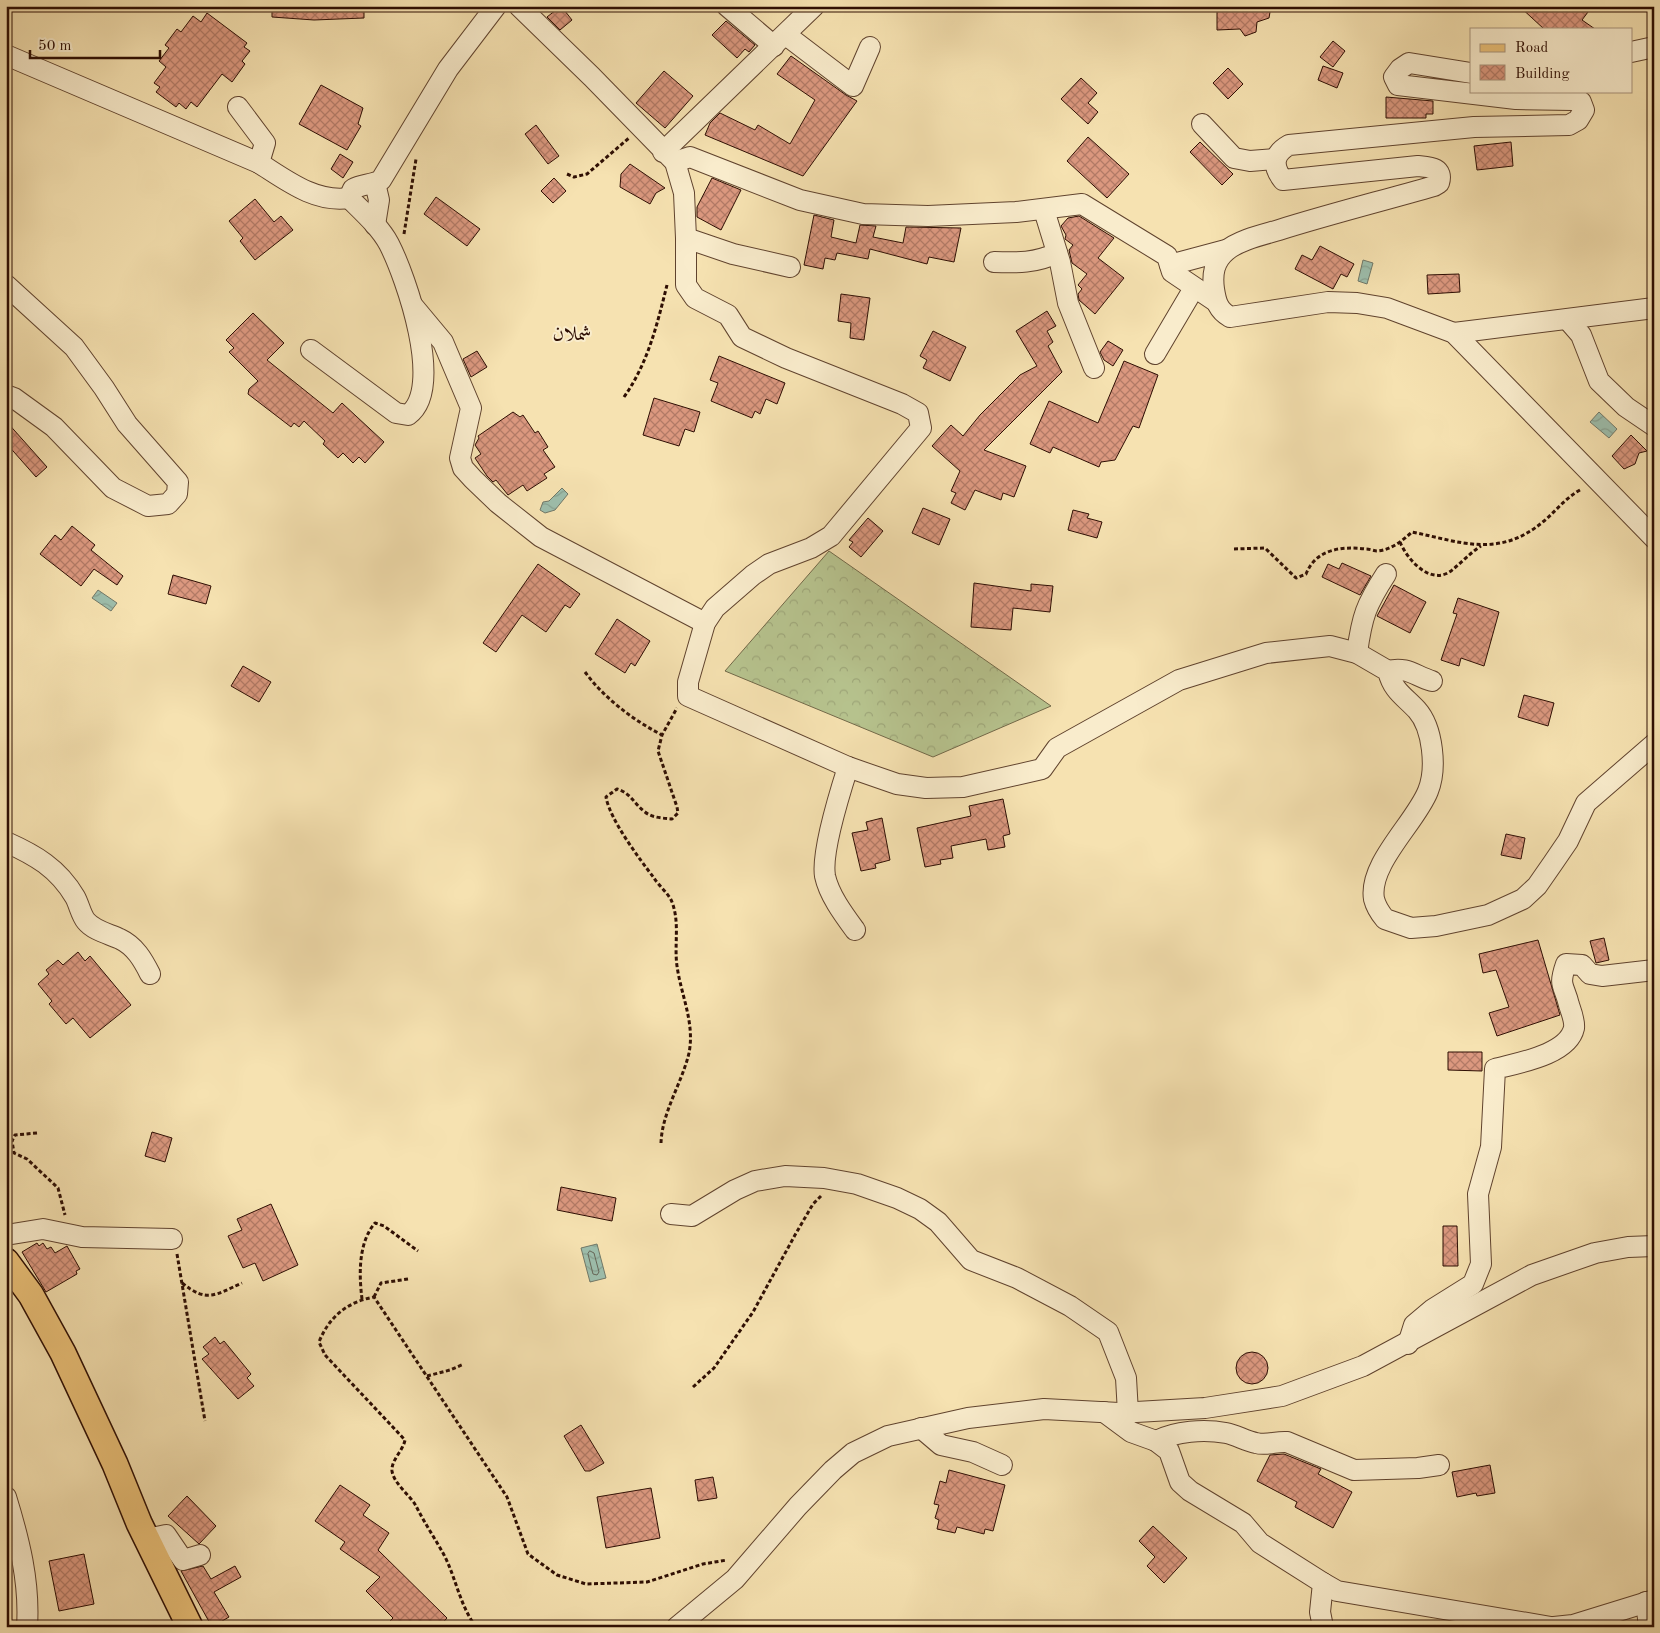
<svg xmlns="http://www.w3.org/2000/svg" width="1660" height="1633" font-family="'Old Standard TT',Amiri,serif">
<style>
.forest{fill:url(#forest-crowns);stroke:#726949}
.water{fill:url(#water-waves);stroke:#717868}
.lines{fill:none;stroke-linecap:round;stroke-linejoin:round}
.shore{stroke:#666658;stroke-width:1}
.building{fill:url(#building-cross-hatch);stroke:#2e0e03}
.minor-casing{stroke:#60432e;stroke-width:22}
.major-casing{stroke:#2e0e03;stroke-width:28}
.path{stroke:#2e0e03;stroke-width:3;stroke-dasharray:4 2.5;stroke-linecap:butt}
.minor{stroke:#f9eccc;stroke-width:20}
.major{stroke:#ebc178;stroke-width:25}
.labels{text-anchor:middle;dominant-baseline:central;stroke-width:4;stroke-linejoin:round;paint-order:stroke}
.quarter-label{font-size:20px;fill:#2e0e03;stroke:#f9eccc}
</style>
<defs>
<pattern id="forest-crowns" width="20" height="18" patternUnits="userSpaceOnUse" patternTransform="scale(1.25)"><rect width="20" height="18" fill="#b7c48f"/><path d="M2 6a3 3 0 1 1 6 0M12 15a3 3 0 1 1 6 0" fill="none" stroke="#9ea77a"/></pattern>
<pattern id="water-waves" width="16" height="10" patternUnits="userSpaceOnUse" patternTransform="scale(1.25)"><rect width="16" height="10" fill="#9dbeac"/><path d="M0 5q4-4 8 0t8 0" fill="none" stroke="#88a292"/></pattern>
<pattern id="building-cross-hatch" width="8" height="8" patternUnits="userSpaceOnUse" patternTransform="scale(1.25)"><rect width="8" height="8" fill="#db987f"/><path d="M0 0l8 8M0 8l8-8" fill="none" stroke="#b27a66"/></pattern>
</defs>
<rect width="100%" height="100%" fill="#f6e2b1"/>
<filter id="stains"><feTurbulence type="fractalNoise" baseFrequency=".004" numOctaves="4"/><feColorMatrix values="0 0 0 0 .2 0 0 0 0 .09 0 0 0 0 .02 0 0 0 .5 -.17"/></filter>
<radialGradient id="worn" r=".72"><stop offset=".6" stop-color="#630" stop-opacity="0"/><stop offset="1" stop-color="#630" stop-opacity=".3"/></radialGradient>
<!-- forest -->
<polygon class="forest" points="829,551 1051,706 933,757 725,671"/>
<!-- water -->
<g class="water">
<polygon points="1363,260 1373,263 1367,284 1358,281"/>
<polygon points="1599,412 1617,429 1609,438 1590,422"/>
<polygon points="562,488 568,494 555,510 545,513 540,510 543,502 549,501"/>
<polygon points="98,590 117,603 111,611 92,598"/>
<polygon points="597,1244 606,1278 590,1282 581,1248"/>
</g>
<g class="lines">
<!-- shore -->
<polygon class="shore" points="590,1251 594,1253 599,1272 597,1275 593,1274 588,1254"/>
</g>
<!-- building -->
<g class="building">
<polygon points="272,6 364,6 364,18 314,20 272,17"/>
<polygon points="561,6 572,20 560,30 547,17"/>
<polygon points="1217,6 1271,6 1269,18 1257,22 1256,32 1245,36 1240,29 1217,30"/>
<polygon points="1519,6 1581,6 1588,12 1582,20 1595,29 1544,29"/>
<polygon points="207,13 247,43 244,47 250,51 242,61 245,64 232,82 222,74 197,107 191,102 186,109 179,103 176,107 156,92 160,87 154,83 166,67 159,61 169,48 165,45 177,29 181,32 193,16 201,22"/>
<polygon points="726,21 755,45 749,52 745,49 737,58 712,35"/>
<polygon points="1333,41 1345,51 1333,67 1320,57"/>
<polygon points="791,56 846,95 857,101 803,176 705,135 710,123 720,113 755,130 758,125 790,144 815,100 777,74"/>
<polygon points="1323,66 1343,73 1337,88 1318,80"/>
<polygon points="1228,68 1243,84 1228,99 1213,83"/>
<polygon points="664,71 693,96 665,128 636,103"/>
<polygon points="1081,78 1097,93 1088,103 1098,112 1088,124 1061,99"/>
<polygon points="321,85 363,108 358,124 361,126 347,150 299,124"/>
<polygon points="1386,97 1433,101 1433,114 1426,114 1426,118 1386,118"/>
<polygon points="536,125 559,156 548,164 525,134"/>
<polygon points="1088,137 1129,174 1107,198 1067,161"/>
<polygon points="1200,142 1233,174 1222,185 1190,152"/>
<polygon points="1511,142 1513,166 1477,170 1474,146"/>
<polygon points="340,154 353,162 343,178 331,169"/>
<polygon points="630,164 665,188 656,193 650,204 620,187 621,174"/>
<polygon points="554,178 566,191 553,203 541,191"/>
<polygon points="712,178 741,190 721,230 697,217 697,207"/>
<polygon points="436,197 480,229 467,246 424,214"/>
<polygon points="255,199 274,222 281,216 293,230 255,260 240,241 243,238 229,221"/>
<polygon points="814,215 834,220 831,237 856,243 860,225 876,226 873,237 903,243 906,227 961,228 954,262 929,257 927,264 870,249 868,259 837,253 835,260 825,258 823,269 804,265"/>
<polygon points="1079,216 1114,238 1098,258 1124,278 1095,314 1079,300 1078,294 1082,289 1078,285 1087,274 1072,263 1069,250 1073,245 1065,239 1066,235 1061,226 1068,218"/>
<polygon points="1320,246 1354,264 1347,277 1341,274 1333,289 1295,269 1302,255 1312,260"/>
<polygon points="1459,274 1460,292 1428,294 1427,275"/>
<polygon points="841,294 870,298 864,340 850,338 851,323 838,321"/>
<polygon points="1047,311 1056,326 1047,331 1053,342 1048,346 1062,372 984,450 1026,466 1014,497 1003,493 1001,500 975,490 965,510 951,503 956,493 951,491 960,471 932,446 951,425 963,436 980,415 1020,375 1037,366 1016,331"/>
<polygon points="253,313 284,343 267,360 333,413 342,403 384,442 365,463 359,457 353,463 343,453 338,458 323,444 325,441 304,421 299,427 294,423 291,427 248,394 249,389 258,381 229,352 234,348 226,340"/>
<polygon points="933,331 966,347 950,381 923,368 927,360 920,356"/>
<polygon points="1108,341 1123,350 1113,366 1104,360 1100,352"/>
<polygon points="477,351 487,367 471,377 463,359"/>
<polygon points="719,356 785,383 777,404 766,399 760,414 755,411 752,418 711,401 718,383 710,380"/>
<polygon points="1124,361 1158,375 1139,428 1133,426 1115,460 1101,462 1099,467 1053,447 1050,453 1030,444 1049,401 1098,423"/>
<polygon points="654,398 700,412 694,432 685,429 679,446 643,435"/>
<polygon points="513,412 520,417 523,415 535,433 538,431 548,447 543,450 555,467 544,474 547,478 527,491 523,485 508,495 496,480 493,482 487,476 475,458 481,454 475,445 479,438 478,436"/>
<polygon points="6,421 47,467 36,477 6,443"/>
<polygon points="1631,435 1647,451 1639,453 1635,464 1624,469 1612,456"/>
<polygon points="923,508 950,519 939,545 912,533"/>
<polygon points="1073,510 1089,514 1087,518 1102,522 1097,538 1068,530"/>
<polygon points="868,518 883,531 861,557 849,547 853,542 849,540"/>
<polygon points="72,526 95,545 91,550 123,576 117,585 94,569 81,586 40,554 55,535 61,540"/>
<polygon points="1342,563 1371,576 1360,595 1322,577 1328,564 1339,569"/>
<polygon points="538,564 580,594 570,608 565,605 546,632 522,615 496,652 483,643"/>
<polygon points="173,575 211,586 206,604 168,594"/>
<polygon points="974,583 1031,591 1031,584 1053,586 1050,612 1013,608 1011,630 971,627"/>
<polygon points="1394,585 1426,602 1410,633 1377,616"/>
<polygon points="1458,598 1499,612 1484,666 1461,658 1459,666 1441,660 1457,614 1453,613"/>
<polygon points="617,619 650,641 635,666 631,663 625,673 595,654"/>
<polygon points="243,666 271,682 259,702 231,686"/>
<polygon points="1524,695 1554,703 1548,726 1518,717"/>
<polygon points="1003,799 1010,834 1003,836 1005,847 988,850 986,839 951,846 953,858 940,860 941,864 925,867 917,828 971,816 969,806"/>
<polygon points="882,818 890,860 875,864 876,868 861,871 852,833 868,830 866,822"/>
<polygon points="1506,834 1525,838 1521,859 1501,855"/>
<polygon points="1604,938 1609,960 1596,963 1590,941"/>
<polygon points="1538,940 1560,1015 1497,1036 1489,1013 1509,1007 1496,970 1483,973 1479,954"/>
<polygon points="78,952 85,961 90,956 131,1005 90,1038 73,1018 66,1024 49,1004 52,1001 38,984 49,974 46,970 58,960 63,965"/>
<polygon points="1448,1052 1482,1052 1482,1071 1448,1070"/>
<polygon points="152,1132 172,1138 165,1162 145,1156"/>
<polygon points="561,1187 616,1198 612,1221 557,1210"/>
<polygon points="271,1204 298,1265 263,1281 255,1263 243,1268 228,1236 242,1230 237,1219"/>
<polygon points="1443,1226 1457,1226 1458,1266 1443,1266"/>
<polygon points="37,1243 39,1246 43,1243 47,1249 51,1247 55,1253 67,1246 80,1269 76,1271 77,1274 46,1292 22,1252"/>
<polygon points="215,1337 220,1344 224,1341 251,1374 247,1378 254,1386 238,1399 202,1359 209,1354 203,1347"/>
<circle cx="1252" cy="1368" r="16"/>
<polygon points="581,1425 604,1463 590,1471 585,1471 564,1436"/>
<polygon points="1284,1454 1321,1469 1318,1474 1352,1492 1333,1528 1295,1507 1297,1502 1257,1481 1270,1455"/>
<polygon points="1490,1465 1495,1493 1477,1496 1476,1493 1457,1497 1452,1472"/>
<polygon points="949,1470 1005,1485 993,1531 985,1529 984,1534 957,1527 955,1533 937,1529 939,1520 935,1518 939,1505 934,1504 940,1481 946,1483"/>
<polygon points="713,1477 717,1498 698,1501 695,1480"/>
<polygon points="340,1485 370,1505 363,1515 389,1533 378,1550 447,1618 439,1627 384,1627 393,1618 366,1591 380,1577 340,1549 345,1542 315,1521"/>
<polygon points="651,1488 660,1538 606,1548 597,1497"/>
<polygon points="187,1496 216,1526 199,1544 168,1516"/>
<polygon points="1153,1526 1187,1558 1164,1583 1147,1566 1155,1557 1139,1541"/>
<polygon points="84,1554 94,1604 59,1611 49,1561"/>
<polygon points="203,1566 211,1579 235,1566 241,1577 214,1592 229,1617 212,1627 181,1571"/>
</g>
<g class="lines">
<!-- minor casing -->
<g class="minor-casing">
<g id="minor">
<path d="M519,6L592,77L675,162L684,193L686,238V285L695,298L728,315L742,337L786,358L902,404L918,413L921,428L831,536L811,548L769,564L753,575L715,608L705,623L688,682V696L848,767L897,784L926,788L963,787L1042,769L1057,748L1179,680L1266,653L1330,646L1357,653L1388,671C1393,691 1404,696 1417,710C1433,728 1437,769 1428,791C1416,822 1368,864 1374,899C1376,907 1380,913 1385,919L1411,928L1436,926L1488,915L1523,899L1537,886L1553,863L1568,841L1586,803L1654,744"/>
<polyline points="727,6 774,46"/>
<polyline points="786,35 853,86 870,47"/>
<polyline points="1631,52 1654,47"/>
<path d="M6,55L259,163C286,180 315,203 349,198"/>
<path d="M1471,73L1409,63L1400,69L1394,77L1398,85L1516,99L1573,100L1581,102L1584,110L1578,120L1569,125L1474,127L1289,145C1273,154 1272,166 1283,180L1418,166C1429,167 1444,167 1439,183L1434,186C1382,201 1330,214 1279,230C1262,235 1239,240 1226,251C1214,261 1212,274 1214,289C1216,302 1218,310 1230,317L1328,302L1357,303L1387,308L1454,333L1654,538"/>
<polyline points="238,107 265,143 259,163"/>
<polyline points="1202,124 1234,158 1250,161 1275,159"/>
<polyline points="663,152 814,6"/>
<polyline points="675,162 690,157 800,200 863,214 928,216 1016,212 1082,204 1167,256 1172,272 1215,301"/>
<path d="M349,198L353,189C362,184 372,185 381,180L448,69L496,6"/>
<polyline points="1044,210 1060,262 1068,303 1094,368"/>
<polyline points="375,225 379,200 375,183"/>
<polyline points="686,238 733,254 790,267"/>
<path d="M994,262C1017,263 1036,263 1057,253"/>
<polyline points="1170,265 1226,250"/>
<polyline points="6,285 74,347 104,388 127,424 178,482 177,494 168,504 148,506 113,488 54,427 14,398 6,395"/>
<polyline points="413,306 443,342 471,408 460,458 463,468 473,479 498,503 541,537 705,623"/>
<polyline points="1568,320 1581,335 1599,381 1626,407 1654,426"/>
<polyline points="1454,333 1654,308"/>
<path d="M311,350L396,413L408,415C445,389 406,277 389,244C380,227 363,212 349,198"/>
<polyline points="1155,354 1194,288"/>
<path d="M1357,653C1362,616 1366,605 1386,574"/>
<path d="M1388,671C1407,666 1415,676 1432,681"/>
<path d="M848,767C840,792 821,852 825,876C829,895 844,915 855,930"/>
<path d="M6,842C35,855 58,868 75,897C79,904 81,915 86,921C94,931 110,934 120,939C135,946 143,960 150,974"/>
<polyline points="671,1214 692,1216 735,1190 755,1181 785,1176 824,1178 857,1184 897,1198 920,1209 938,1222 971,1260 1017,1278 1070,1306 1108,1332 1126,1378 1128,1413"/>
<polyline points="6,1235 43,1229 82,1237 172,1239"/>
<path d="M1408,1344L1414,1325L1433,1309L1473,1284L1481,1264L1478,1194L1491,1147L1495,1069C1517,1063 1568,1055 1574,1028C1575,1021 1571,1011 1569,1005C1564,984 1558,987 1566,964L1582,965L1590,974L1602,976L1654,970"/>
<polyline points="1104,1412 1131,1432 1156,1441 1169,1451 1180,1482 1190,1491 1243,1523 1260,1543 1323,1583 1320,1612 1323,1627"/>
<polyline points="921,1428 941,1445 973,1452 1002,1465"/>
<path d="M1156,1441C1176,1431 1204,1429 1226,1433C1236,1435 1246,1441 1256,1443C1267,1446 1276,1441 1287,1442L1354,1470L1418,1468L1439,1465"/>
<path d="M6,1497C19,1539 30,1582 27,1627"/>
<polyline points="147,1539 166,1535 183,1560 200,1555"/>
<polyline points="1323,1583 1337,1591 1551,1627"/>
<polyline points="1646,1602 1649,1627"/>
<polyline points="677,1627 735,1579 798,1506 833,1470 853,1453 888,1436 968,1418 1044,1409 1119,1413 1205,1408 1282,1396 1363,1366 1532,1275 1595,1253 1628,1247 1654,1246"/>
<polyline points="1554,1627 1573,1625 1654,1600"/>
</g>
</g>
<!-- major casing -->
<g class="major-casing">
<polyline id="major" points="6,1261 31,1295 63,1353 115,1464 139,1523 190,1627"/>
</g>
<!-- path -->
<g class="path">
<polyline points="567,174 574,177 587,174 629,138"/>
<polyline points="404,234 416,159"/>
<path d="M624,397C648,363 657,325 667,285"/>
<path d="M1400,542C1407,559 1430,586 1451,571C1461,563 1470,553 1481,546"/>
<path d="M1234,549L1265,548L1296,578L1306,574C1316,549 1341,546 1366,549C1370,549 1374,551 1377,551C1391,550 1402,541 1412,532C1461,542 1499,559 1544,521C1557,510 1566,497 1582,489"/>
<path d="M585,672C604,698 633,720 662,735"/>
<polyline points="37,1133 15,1135 12,1141 14,1153 27,1159 58,1188 65,1215"/>
<path d="M661,1143C662,1112 682,1083 689,1053C695,1023 681,995 677,966C674,945 680,923 672,902C669,894 659,886 654,878C639,858 610,820 606,797L617,789C631,793 634,804 645,812C652,818 663,818 672,819L678,813L677,807L658,751L662,735L677,708"/>
<polyline points="177,1254 205,1421"/>
<path d="M182,1283C207,1303 215,1295 242,1283"/>
<polyline points="374,1297 381,1283 408,1279"/>
<path d="M362,1299C359,1275 358,1243 375,1223L384,1226L418,1251"/>
<polyline points="427,1376 450,1370 464,1364"/>
<polyline points="693,1387 714,1368 753,1312 795,1235 813,1204 821,1196"/>
<path d="M476,1627C459,1604 456,1577 443,1553C434,1537 424,1522 416,1506C410,1495 394,1484 392,1471C391,1460 403,1451 405,1440L325,1355L319,1342C329,1317 347,1302 374,1297L507,1497L528,1554L557,1575L586,1584L647,1582L703,1564L727,1560"/>
</g>
<!-- minor -->
<use href="#minor" class="minor"/>
<!-- major -->
<use href="#major" class="major"/>
</g>
<g class="labels">
<!-- quarter labels -->
<g class="quarter-label">
<text x="572" y="335">شملان</text>
</g>
</g>
<!-- margin -->
<rect width="1660" height="1633" fill="none" stroke="#f6e2b1" stroke-width="25"/>
<rect x="8" y="8" width="1645" height="1618" fill="none" stroke="#2e0e03" stroke-width="2.5"/>
<rect x="12" y="12" width="1635" height="1608" fill="none" stroke="#2e0e03"/>
<!-- legend -->
<rect x="1470" y="28" width="162" height="65" fill="#f9eccc" stroke="#a8937c"/>
<rect x="1480" y="44" width="25" height="8" fill="#ebc178" stroke="#a8937c"/>
<text x="1515" y="52" font-size="15" fill="#2e0e03">Road</text>
<rect x="1480" y="65" width="25" height="15" fill="url(#building-cross-hatch)" stroke="#a8937c"/>
<text x="1515" y="78" font-size="15" fill="#2e0e03">Building</text>
<!-- scale -->
<path d="M30 50v8h130v-8" fill="none" stroke="#2e0e03" stroke-width="2.5"/>
<text x="38" y="50" font-size="15" fill="#2e0e03" stroke="#f9eccc" stroke-width="4" paint-order="stroke">50 m</text>
<rect width="100%" height="100%" filter="url(#stains)"/>
<rect width="100%" height="100%" fill="url(#worn)"/>
</svg>
